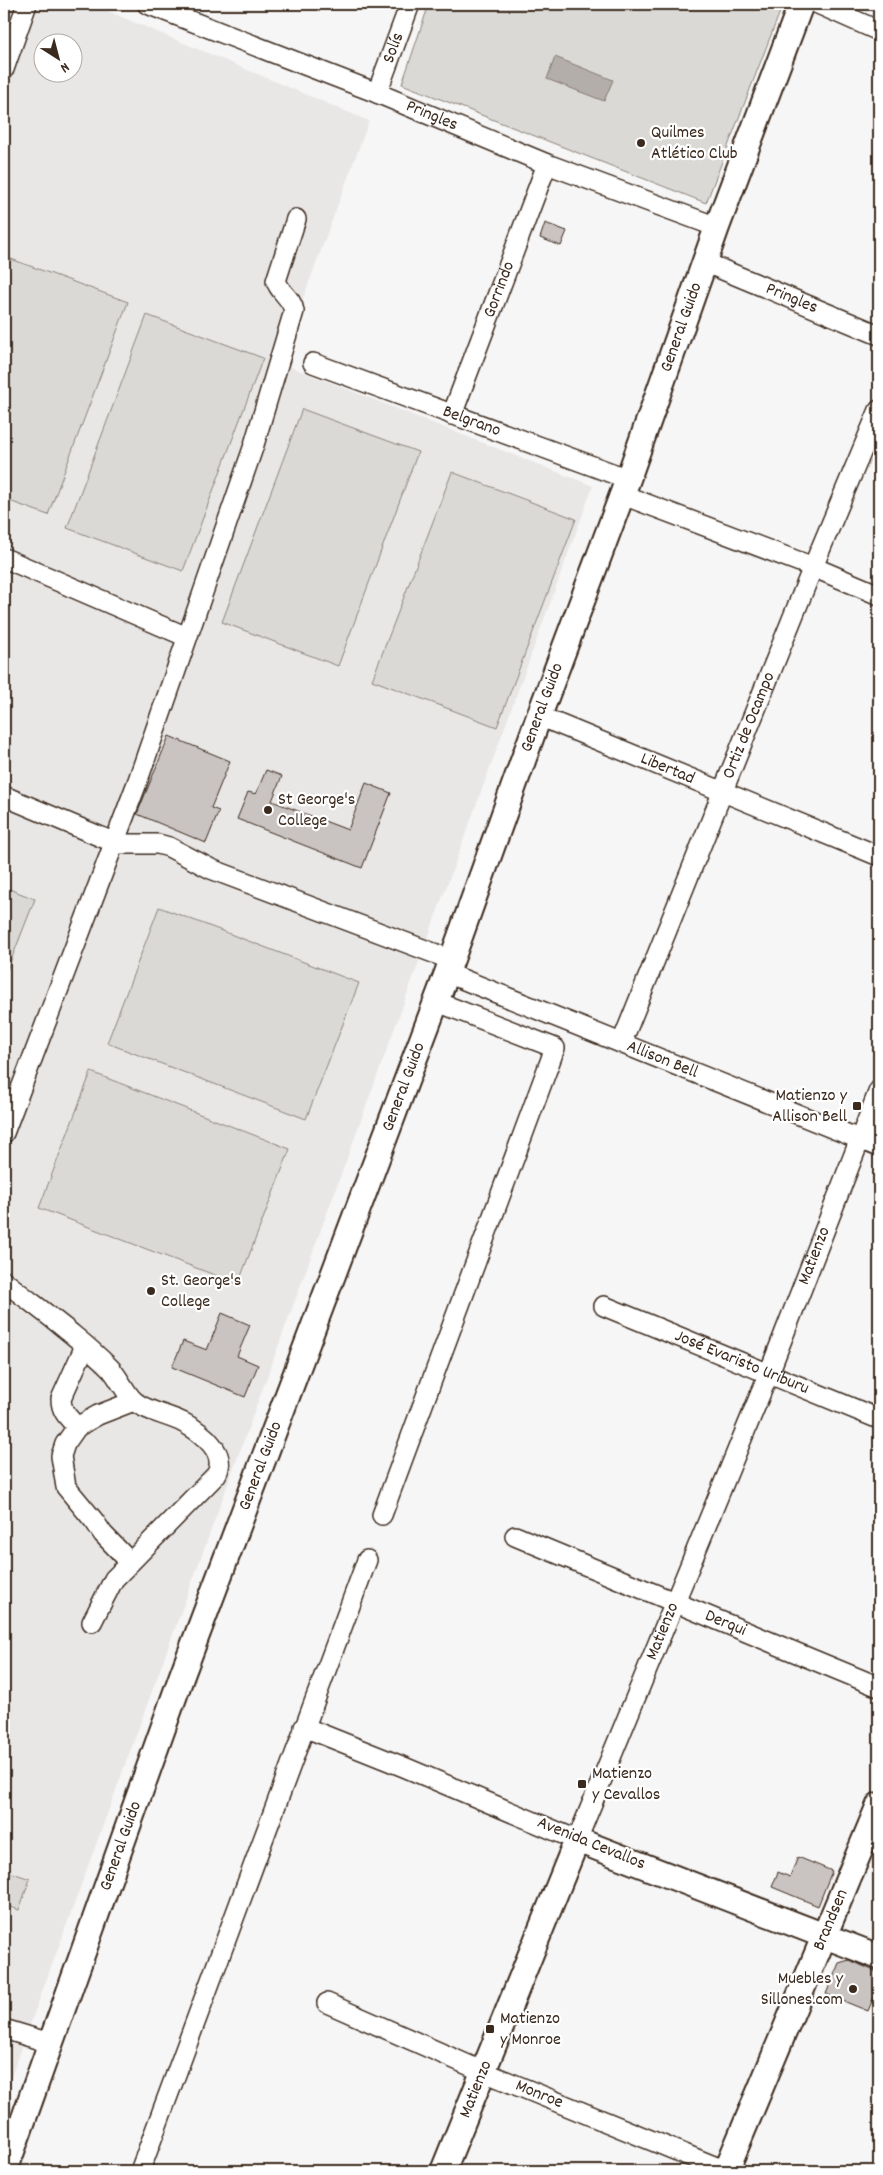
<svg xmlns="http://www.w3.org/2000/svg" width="883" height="2175" font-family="Dekko,sans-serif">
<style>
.built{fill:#e9e7e6;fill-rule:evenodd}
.green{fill:#dbd9d6;stroke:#8b827a}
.water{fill:#b4aeaa;stroke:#847972}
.building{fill:#c9c3c1;stroke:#3b2a1e}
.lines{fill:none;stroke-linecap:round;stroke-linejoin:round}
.minor-casing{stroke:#3b2a1e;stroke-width:22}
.major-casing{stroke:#3b2a1e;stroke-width:28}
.minor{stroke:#fff;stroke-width:19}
.major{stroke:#fff;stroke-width:24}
.poi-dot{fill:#3b2a1e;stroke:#fff;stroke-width:2}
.labels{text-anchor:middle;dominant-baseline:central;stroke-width:4.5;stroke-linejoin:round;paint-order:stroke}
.street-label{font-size:18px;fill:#3b2a1e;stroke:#fff}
.poi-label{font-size:18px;fill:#3b2a1e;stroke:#fff;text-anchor:start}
</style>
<rect width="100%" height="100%" fill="#f7f6f6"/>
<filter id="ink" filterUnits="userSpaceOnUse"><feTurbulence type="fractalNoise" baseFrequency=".02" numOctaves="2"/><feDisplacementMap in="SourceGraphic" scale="10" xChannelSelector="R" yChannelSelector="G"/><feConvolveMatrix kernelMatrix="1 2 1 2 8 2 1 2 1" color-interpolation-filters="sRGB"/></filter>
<g filter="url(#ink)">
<!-- built -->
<path class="built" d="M39,4H91L369,121L288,339L286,365L593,486L4,2096V98ZM42,42H72V72H42Z"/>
<!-- green -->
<g class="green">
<polygon points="429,4 783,4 706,203 402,84"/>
<polygon points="11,259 128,302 48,515 4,499 4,279"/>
<polygon points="147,315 263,358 183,571 67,528"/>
<polygon points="302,409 418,452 338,666 222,622"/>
<polygon points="452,472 576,519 497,727 372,680"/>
<polygon points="4,887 35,899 4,978"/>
<polygon points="159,907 359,983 306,1119 107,1043"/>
<polygon points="91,1072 290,1149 238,1284 39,1208"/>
<polygon points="4,1870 30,1879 19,1910 4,1905"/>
</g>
<!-- water -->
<polygon class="water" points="555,57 613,80 604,101 547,79"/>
<!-- building -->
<g class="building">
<polygon points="545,223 567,231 561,246 540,238"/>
<polygon points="169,736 230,761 211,808 219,811 206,843 137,814"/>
<polygon points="266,770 282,776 272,801 348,830 366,783 391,793 362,868 237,819 248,792 256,794"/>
<polygon points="222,1313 250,1325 237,1356 258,1365 245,1397 172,1367 183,1341 207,1350"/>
<polygon points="798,1857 832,1871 818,1906 772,1887 778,1872 790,1877"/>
<polygon points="849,1960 879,1973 879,1985 868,2011 826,1994 839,1963"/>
</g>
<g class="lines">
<!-- minor casing -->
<g class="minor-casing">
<g id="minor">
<path id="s1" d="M147,4L377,93L547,164L717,227"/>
<polyline points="818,4 879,31"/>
<polyline points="4,69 27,4"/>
<path id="s2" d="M377,93L410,4"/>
<path id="s3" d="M704,262L879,335"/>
<path id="s4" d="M313,363L628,479"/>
<path id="s5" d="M452,415L547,164"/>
<polyline points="623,495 813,567 879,595"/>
<polyline points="4,558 187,637"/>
<path id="s6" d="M539,716L879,856"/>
<polyline points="4,796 113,842 121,844 158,844 169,847 211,869 452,960"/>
<path id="s7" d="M447,973L879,1147"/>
<path id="s8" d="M622,1042L813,567L879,410"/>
<path d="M4,1133L137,783L253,448L294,311C292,298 280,293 276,281L296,219"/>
<path d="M4,1281C39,1309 78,1336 110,1368C119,1377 126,1395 135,1402C148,1412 169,1415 184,1423C201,1432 229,1453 216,1475L114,1579L92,1622"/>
<path id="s9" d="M604,1306L879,1419"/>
<path d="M77,1427C69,1418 61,1412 61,1399L85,1346"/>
<polyline points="382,1515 555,1048 435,1001"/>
<path id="s10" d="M515,1536L879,1687"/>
<polyline points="129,1561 103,1534 95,1522 66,1487 61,1456 65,1444 77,1427 98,1415 134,1401"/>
<path id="s11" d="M304,1727L404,1767L577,1840L769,1373L879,1090"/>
<path id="s12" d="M327,2003L484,2072L726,2171"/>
<polyline points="4,2029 50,2043"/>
<polyline points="140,2171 367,1560"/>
</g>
</g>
<!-- major casing -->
<g class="major-casing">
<g id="major">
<path id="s13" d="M5,2171L182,1675L447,973L539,716L628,479L717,227L801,4"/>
<path id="s14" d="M443,2171L577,1840L879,1957"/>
<path id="s15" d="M726,2171L879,1805"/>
</g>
</g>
<!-- minor -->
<use href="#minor" class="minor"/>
<!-- major -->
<use href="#major" class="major"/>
</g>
</g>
<!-- markers -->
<g class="poi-dot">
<circle cx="641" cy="143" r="5"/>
<circle cx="268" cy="810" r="5"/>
<rect x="852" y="1101" width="10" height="10" rx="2.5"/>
<circle cx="151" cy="1291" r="5"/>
<rect x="577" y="1779" width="10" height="10" rx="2.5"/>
<circle cx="853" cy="1989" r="5"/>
<rect x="485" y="2024" width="10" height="10" rx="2.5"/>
</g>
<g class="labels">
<!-- street labels -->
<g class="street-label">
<text stroke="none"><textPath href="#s2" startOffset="48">Solís</textPath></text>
<text stroke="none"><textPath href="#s1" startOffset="306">Pringles</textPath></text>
<text stroke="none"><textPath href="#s5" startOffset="134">Gorrindo</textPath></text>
<text stroke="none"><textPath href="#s3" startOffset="95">Pringles</textPath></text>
<text stroke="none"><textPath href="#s13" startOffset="1964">General Guido</textPath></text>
<text stroke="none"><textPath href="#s4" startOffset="169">Belgrano</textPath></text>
<text stroke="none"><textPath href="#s13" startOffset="1559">General Guido</textPath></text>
<text stroke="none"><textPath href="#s8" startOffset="341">Ortiz de Ocampo</textPath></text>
<text stroke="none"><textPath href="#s6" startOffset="139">Libertad</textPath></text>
<text stroke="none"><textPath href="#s7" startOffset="232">Allison Bell</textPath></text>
<text stroke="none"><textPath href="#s13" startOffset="1155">General Guido</textPath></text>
<text stroke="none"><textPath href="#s11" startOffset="926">Matienzo</textPath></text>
<text stroke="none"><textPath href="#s9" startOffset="149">José Evaristo Uriburu</textPath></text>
<text stroke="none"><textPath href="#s13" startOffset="750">General Guido</textPath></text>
<text stroke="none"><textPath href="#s10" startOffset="228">Derqui</textPath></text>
<text stroke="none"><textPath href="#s11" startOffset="521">Matienzo</textPath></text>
<text transform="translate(591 1844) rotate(22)">Avenida Cevallos</text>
<text stroke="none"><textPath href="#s13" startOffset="345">General Guido</textPath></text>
<text stroke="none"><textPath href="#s15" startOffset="272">Brandsen</textPath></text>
<text stroke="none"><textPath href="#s14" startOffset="88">Matienzo</textPath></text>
<text stroke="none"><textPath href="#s12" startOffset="231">Monroe</textPath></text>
</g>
<!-- poi labels -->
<g class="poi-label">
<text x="651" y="133">Quilmes<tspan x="651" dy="21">Atlético Club</tspan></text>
<text x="278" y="800">St George's<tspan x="278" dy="21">College</tspan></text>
<text x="847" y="1096" text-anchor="end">Matienzo y<tspan x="847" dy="21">Allison Bell</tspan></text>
<text x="161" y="1281">St. George's<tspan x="161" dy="21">College</tspan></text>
<text x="592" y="1774">Matienzo<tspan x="592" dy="21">y Cevallos</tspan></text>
<text x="843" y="1979" text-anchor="end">Muebles y<tspan x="843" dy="21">Sillones.com</tspan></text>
<text x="500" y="2019">Matienzo<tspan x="500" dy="21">y Monroe</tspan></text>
</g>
</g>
<!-- margin -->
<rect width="883" height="2175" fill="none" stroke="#fff" stroke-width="20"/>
<rect x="10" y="10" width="863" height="2155" fill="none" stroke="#3b2a1e" stroke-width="2" filter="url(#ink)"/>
<!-- north arrow -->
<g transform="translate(58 58) rotate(144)"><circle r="24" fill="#ffffff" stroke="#b1aaa5"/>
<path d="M0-4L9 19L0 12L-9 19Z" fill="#3b2a1e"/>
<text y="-8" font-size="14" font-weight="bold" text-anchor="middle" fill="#3b2a1e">N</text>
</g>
</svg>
